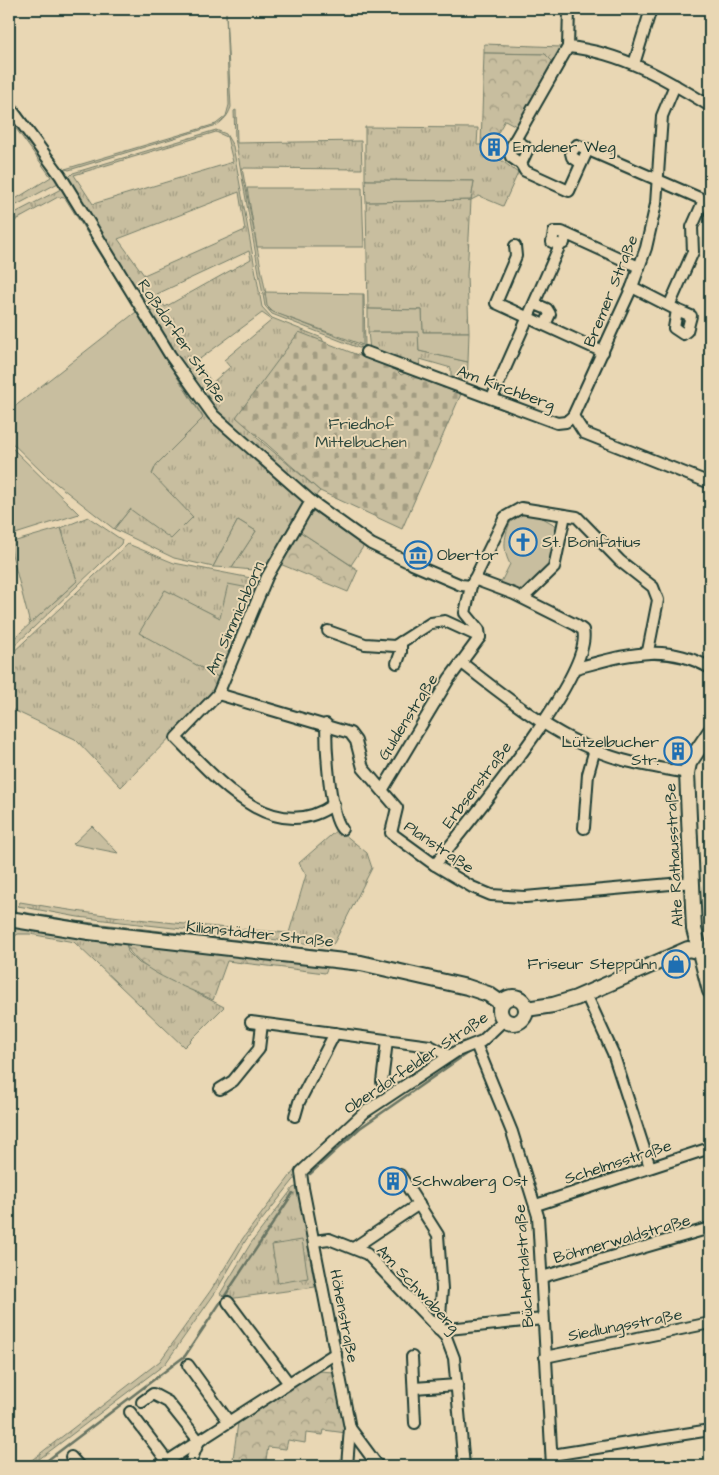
<svg xmlns="http://www.w3.org/2000/svg" width="719" height="1475" font-family="'Architects Daughter',sans-serif">
<style>
.grass{fill:url(#grass-tufts);stroke:#747e6a;fill-rule:evenodd}
.forest{fill:url(#forest-crowns);stroke:#747e6a}
.cemetery{fill:url(#cemetery-stones);stroke:#747e6a}
.garden{fill:#c8be9f;stroke:#747e6a}
.lines{fill:none;stroke-linecap:round;stroke-linejoin:round}
.stream{stroke:#687563;stroke-width:2.5}
.minor-casing{stroke:#1f3d34;stroke-width:14}
.secondary-casing{stroke:#1f3d34;stroke-width:18}
.minor{stroke:#e9d7b4;stroke-width:10}
.secondary{stroke:#e9d7b4;stroke-width:14}
.labels{text-anchor:middle;dominant-baseline:central;stroke-width:4;stroke-linejoin:round;paint-order:stroke}
.poi-label{font-size:16px;fill:#1f3d34;stroke:#e9d7b4;text-anchor:start}
.street-label{font-size:16px;fill:#1f3d34;stroke:#e9d7b4}
.park-label{font-size:16px;fill:#304a3f;stroke:#e9d7b4}
</style>
<defs>
<pattern id="grass-tufts" width="24" height="20" patternUnits="userSpaceOnUse" patternTransform="scale(1.25)"><rect width="24" height="20" fill="#c8be9f"/><path d="M3 7l-1-3M5 7V3M7 7l1-3M15 17l-1-3M17 17v-4M19 17l1-3" fill="none" stroke="#a29c82"/></pattern>
<pattern id="forest-crowns" width="20" height="18" patternUnits="userSpaceOnUse" patternTransform="scale(1.25)"><rect width="20" height="18" fill="#c8be9f"/><path d="M2 6a3 3 0 1 1 6 0M12 15a3 3 0 1 1 6 0" fill="none" stroke="#a29c82"/></pattern>
<pattern id="cemetery-stones" width="16" height="16" patternUnits="userSpaceOnUse" patternTransform="scale(1.25)"><rect width="16" height="16" fill="#c8be9f"/><path d="M2 7V4a2 2 0 0 1 4 0v3zM10 15v-3a2 2 0 0 1 4 0v3z" fill="#a29c82"/></pattern>
</defs>
<rect width="100%" height="100%" fill="#e9d7b4"/>
<filter id="ink" filterUnits="userSpaceOnUse"><feTurbulence type="fractalNoise" baseFrequency=".02" numOctaves="2"/><feDisplacementMap in="SourceGraphic" scale="10" xChannelSelector="R" yChannelSelector="G"/><feConvolveMatrix kernelMatrix="1 2 1 2 8 2 1 2 1" color-interpolation-filters="sRGB"/></filter>
<g filter="url(#ink)">
<!-- grass -->
<g class="grass">
<path d="M226,13L231,107C228,116 224,120 217,125L69,170L65,169L216,124L226,116L229,105Z"/>
<polygon points="484,44 561,47 553,62 545,54 484,53"/>
<polygon points="9,94 58,163 60,166 9,101"/>
<polygon points="236,110 237,143 361,141 362,169 242,168 269,310 361,346 363,294 364,294 365,347 359,348 272,314 265,306 235,138 234,111"/>
<polygon points="9,111 60,182 9,209 9,203 51,177 9,119"/>
<polygon points="365,127 478,128 477,145 491,145 488,150 518,173 503,206 479,196 471,200 467,275 469,332 423,332 422,310 368,309 366,202 471,200 474,181 365,180"/>
<path d="M216,130L226,134L233,146L262,307L272,318L322,338L324,343L299,333L256,437L320,491L313,499L214,410L174,353L67,179L73,173ZM216,132L227,137L233,162L93,204L74,175ZM239,192L245,230L144,275L118,239ZM249,251L251,259L165,307L157,294ZM262,313L272,320L224,360L230,367L212,383L197,361Z"/>
<polygon points="61,189 65,190 211,416 307,500 263,571 232,568 256,531 238,520 213,567 174,558 114,529 130,509 192,517 152,475 156,465 203,417 65,198 58,197 9,224 9,216"/>
<polygon points="368,332 419,332 419,351 468,362 467,386 451,381 451,368 420,359 419,370 370,350"/>
<polygon points="88,517 122,540 121,544 9,651 9,643 77,581 61,528"/>
<polygon points="128,544 174,563 261,580 259,590 220,618 165,591 140,633 220,678 213,694 121,787 75,739 9,708 9,656"/>
<path d="M338,829L367,853L372,868L334,943L330,946L78,917L18,906L20,902C109,918 199,926 289,933L306,875L299,863Z"/>
<polygon points="23,912 76,921 331,951 330,954 75,924 22,915"/>
<polygon points="19,924 126,943 128,952 139,963 224,1007 184,1047 74,942 30,934 18,934 9,940 9,934"/>
<polygon points="297,1167 300,1172 246,1240 215,1293 165,1364 30,1466 24,1466 160,1361 211,1290 243,1238"/>
<polygon points="296,1187 300,1193 315,1287 228,1299 220,1294 251,1243 293,1188"/>
</g>
<!-- forest -->
<g class="forest">
<polygon points="484,53 545,54 553,62 518,127 505,120 491,145 481,145"/>
<polygon points="299,531 358,570 348,592 280,564"/>
<path d="M126,943L330,963L325,973L227,961L213,1000C189,988 132,969 126,943Z"/>
<polygon points="318,1371 334,1372 346,1433 324,1430 323,1435 306,1433 305,1443 288,1440 286,1449 268,1447 265,1466 232,1466 238,1423"/>
</g>
<!-- cemetery -->
<polygon class="cemetery" points="299,332 396,370 401,375 405,373 461,394 402,529 320,491 236,417"/>
<!-- garden -->
<g class="garden">
<polygon points="365,180 474,181 471,200 366,202"/>
<polygon points="247,188 362,188 364,247 257,247"/>
<polygon points="265,292 363,294 363,345 273,312 267,306"/>
<polygon points="368,309 422,310 423,332 469,332 468,362 419,351 418,332 368,332"/>
<polygon points="136,312 203,418 156,465 152,474 193,517 171,539 130,509 114,529 44,474 9,440 9,411"/>
<polygon points="9,445 79,514 9,536"/>
<polygon points="312,510 365,544 351,565 299,531"/>
<path d="M521,514L539,516L557,526L554,563L523,594L500,584L510,564C501,548 505,530 514,516Z"/>
<polygon points="238,520 256,531 232,568 213,567"/>
<polygon points="61,528 77,581 30,624 9,543"/>
<polygon points="228,584 259,590 220,678 139,633 165,590 220,618"/>
<polygon points="92,826 118,853 73,844"/>
<polygon points="302,1240 308,1278 278,1283 272,1245"/>
</g>
<g class="lines">
<!-- stream -->
<g class="stream">
<polyline points="310,1174 360,1128 469,1052"/>
<polyline points="40,1466 185,1356 293,1193"/>
</g>
<!-- minor casing -->
<g class="minor-casing">
<g id="minor">
<path d="M568,47C621,52 666,79 710,106"/>
<polyline points="568,47 569,9"/>
<polyline points="634,64 651,9"/>
<polyline points="9,106 60,175 170,355 213,415 311,501 371,544 406,561"/>
<polyline points="515,140 568,47"/>
<polygon points="515,140 525,146 527,151 521,164 511,157 509,151"/>
<polyline points="581,163 572,157 571,153 577,145 704,200 692,227 693,252 670,304"/>
<polyline points="521,164 525,171 569,191 588,149"/>
<polyline points="565,235 564,243 560,245 552,242 554,232 562,232 639,267"/>
<polyline points="515,246 516,256 496,303 603,352"/>
<polyline points="632,287 677,310 674,328 683,334 687,331 691,316 677,310"/>
<polyline points="535,304 547,309 550,314 545,325"/>
<polyline points="366,352 557,423 566,422 573,416 632,287 646,248 656,204 662,116 675,85"/>
<polyline points="492,398 560,245"/>
<polyline points="573,416 584,433 710,483"/>
<path d="M311,501L267,577L218,694L176,738C216,778 273,848 334,804"/>
<polyline points="412,564 461,585 471,586"/>
<polyline points="523,598 554,568 565,515"/>
<polyline points="328,631 365,644 395,646 431,623 445,621 480,637"/>
<polyline points="397,663 401,652 401,642"/>
<path d="M462,663C510,701 562,743 623,760C644,766 666,769 687,773"/>
<path d="M576,668C624,656 663,641 710,668"/>
<polyline points="218,694 350,733 356,741 363,768 397,808 391,833 435,865 472,887 491,895 525,897 693,882"/>
<path d="M326,724C326,746 329,814 342,829"/>
<polyline points="383,789 449,679 480,637 479,630 465,613 471,586 505,517 521,508 577,517 620,561 653,587 658,600 648,651"/>
<polyline points="584,828 588,774 595,749"/>
<path d="M435,865C465,826 595,673 583,630L576,625L514,594L474,579"/>
<polyline points="586,994 613,1053 650,1167"/>
<polyline points="251,1022 430,1046 449,1056"/>
<polyline points="476,1044 512,1132 538,1216 552,1466"/>
<polyline points="382,1082 387,1041"/>
<polyline points="220,1089 233,1081 259,1049 262,1024"/>
<polyline points="295,1116 299,1102 335,1033"/>
<polyline points="400,1175 438,1235 442,1289 439,1330"/>
<polyline points="536,1205 710,1148"/>
<polyline points="314,1241 329,1239 367,1254 446,1337 454,1358 464,1466"/>
<polyline points="355,1247 419,1204"/>
<polyline points="542,1277 710,1228"/>
<polyline points="228,1302 288,1382"/>
<polyline points="439,1330 543,1319"/>
<polyline points="412,1357 415,1423"/>
<polyline points="545,1357 710,1323"/>
<polyline points="188,1365 229,1422"/>
<polyline points="414,1388 457,1385"/>
<polyline points="142,1402 153,1394 168,1402 199,1441 189,1466"/>
<polyline points="130,1412 167,1461"/>
<polyline points="350,1428 378,1466"/>
<polyline points="552,1455 710,1430"/>
<polyline points="71,1457 79,1466"/>
<polyline points="160,1466 336,1353"/>
<polyline points="347,1466 350,1428 303,1188 301,1172 365,1112 457,1051 482,1041 504,1020"/>
</g>
</g>
<!-- secondary casing -->
<g class="secondary-casing">
<g id="secondary">
<polyline points="710,732 689,763 687,773 694,929 710,991"/>
<polyline points="9,919 89,932 361,963 467,987 488,994 501,1003"/>
<circle cx="513" cy="1010" r="13"/>
<polyline points="526,1009 553,1005 576,998 688,949 710,954"/>
</g>
</g>
<!-- minor -->
<use href="#minor" class="minor"/>
<!-- secondary -->
<use href="#secondary" class="secondary"/>
</g>
</g>
<!-- icons -->
<defs>
<g id="building-ring" transform="scale(1.4375)"><circle r="9.5" fill="#e9d7b4" stroke="#1f6fb2" stroke-width="1.5"/><path d="M-4-6H4V6H1V3H-1V6H-4ZM-2.5-4.3h1.7v1.8h-1.7ZM.8-4.3h1.7v1.8H.8ZM-2.5-1h1.7V.8h-1.7ZM.8-1h1.7V.8H.8Z" fill="#1f6fb2"/></g>
<g id="church-ring" transform="scale(1.4375)"><circle r="9.5" fill="#e9d7b4" stroke="#1f6fb2" stroke-width="1.5"/><path d="M-1.2-6h2.4v3.5h3.3v2.4h-3.3V6h-2.4V-.1h-3.3v-2.4h3.3Z" fill="#1f6fb2"/></g>
<g id="museum-ring" transform="scale(1.4375)"><circle r="9.5" fill="#e9d7b4" stroke="#1f6fb2" stroke-width="1.5"/><path d="M0-6L6-3V-2H-6V-3ZM-5-1h2V3h-2ZM-1-1h2V3h-2ZM3-1h2V3H3ZM-6 4H6V6H-6Z" fill="#1f6fb2"/></g>
<g id="shop-ring" transform="scale(1.4375)"><circle r="9.5" fill="#e9d7b4" stroke="#1f6fb2" stroke-width="1.5"/><path d="M-5-2.5h2.3a2.7 3.5 0 0 1 5.4 0H5L5.5 6h-11ZM-1.5-2.5h3a1.5 2.3 0 0 0-3 0Z" fill="#1f6fb2"/></g>
</defs>
<g fill-rule="evenodd">
<use href="#building-ring" x="494" y="147"/>
<use href="#church-ring" x="523" y="542"/>
<use href="#museum-ring" x="418" y="555"/>
<use href="#building-ring" x="678" y="751"/>
<use href="#shop-ring" x="676" y="964"/>
<use href="#building-ring" x="393" y="1181"/>
</g>
<g class="labels">
<!-- poi labels -->
<g class="poi-label">
<text x="513" y="147">Emdener Weg</text>
<text x="542" y="542">St. Bonifatius</text>
<text x="437" y="555">Obertor</text>
<text x="659" y="742" text-anchor="end">Lützelbucher<tspan x="659" dy="18">Str.</tspan></text>
<text x="657" y="964" text-anchor="end">Friseur Steppuhn</text>
<text x="412" y="1181">Schwaberg Ost</text>
</g>
<!-- street labels -->
<g class="street-label">
<text transform="translate(611 291) rotate(-68)">Bremer Straße</text>
<text transform="translate(182 341) rotate(56)">Roßdorfer Straße</text>
<text transform="translate(506 388) rotate(20)">Am Kirchberg</text>
<text transform="translate(235 618) rotate(-66)">Am Simmichborn</text>
<text transform="translate(408 717) rotate(-58)">Guldenstraße</text>
<text transform="translate(477 785) rotate(-53)">Erbsenstraße</text>
<text transform="translate(439 847) rotate(34)">Planstraße</text>
<text transform="translate(674 855) rotate(-93)">Alte Rathausstraße</text>
<text transform="translate(260 934) rotate(6)">Kilianstädter Straße</text>
<text transform="translate(416 1063) rotate(-34)">Oberdorfelder Straße</text>
<text transform="translate(618 1162) rotate(-18)">Schelmsstraße</text>
<text transform="translate(622 1239) rotate(-16)">Böhmerwaldstraße</text>
<text transform="translate(524 1266) rotate(-94)">Büchertalstraße</text>
<text transform="translate(418 1289) rotate(47)">Am Schwaberg</text>
<text transform="translate(344 1316) rotate(79)">Höhenstraße</text>
<text transform="translate(625 1325) rotate(-11)">Siedlungsstraße</text>
</g>
<!-- park labels -->
<g class="park-label">
<text x="361" y="424">Friedhof<tspan x="361" dy="18">Mittelbuchen</tspan></text>
</g>
</g>
<!-- margin -->
<rect width="719" height="1475" fill="none" stroke="#e9d7b4" stroke-width="30"/>
<rect x="15" y="15" width="689" height="1445" fill="none" stroke="#1f3d34" stroke-width="2" filter="url(#ink)"/>
</svg>
